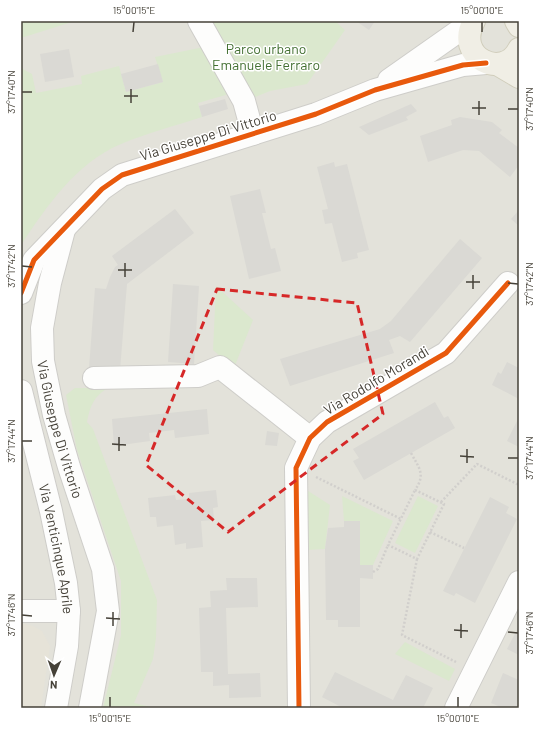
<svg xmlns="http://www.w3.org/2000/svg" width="540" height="729" font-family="Barlow,sans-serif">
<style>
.residential{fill:#e3e2da}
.education{fill:#e6e3d8}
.green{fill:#dbe8ce}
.building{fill:#dad9d4}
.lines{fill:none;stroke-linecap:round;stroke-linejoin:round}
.minor-casing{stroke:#cecdc9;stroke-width:24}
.major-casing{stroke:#d0cdbb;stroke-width:24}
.path{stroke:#d1cfcc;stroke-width:2.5;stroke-dasharray:2 2;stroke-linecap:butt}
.minor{stroke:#fdfdfc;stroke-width:22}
.major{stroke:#f0eee5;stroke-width:22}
.cycleway-casing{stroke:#fff;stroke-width:8}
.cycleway{stroke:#e8590c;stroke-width:5}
.marked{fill:none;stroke:#d62828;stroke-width:3;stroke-dasharray:8 5;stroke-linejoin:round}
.ticks{fill:none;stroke:#454138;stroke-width:1.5}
.labels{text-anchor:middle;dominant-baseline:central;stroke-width:3;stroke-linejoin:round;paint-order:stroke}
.park-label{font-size:14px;fill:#437032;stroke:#fff}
.street-label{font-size:14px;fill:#454138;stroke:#fff}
.neatline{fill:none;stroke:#454138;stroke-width:1.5}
.ticks-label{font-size:10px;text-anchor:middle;fill:#454138}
</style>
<rect width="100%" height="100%" fill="#f0f0eb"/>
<!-- residential -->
<rect class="residential" x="21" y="21" width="498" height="687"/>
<!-- education -->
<polygon class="education" points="21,623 33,626 42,631 50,646 41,708 21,708"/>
<!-- green -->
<g class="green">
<polygon points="21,21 75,21 21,38"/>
<polygon points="207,21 335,21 345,30 307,84 270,91 250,99"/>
<path d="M204,47L229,94L198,103L202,117C175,126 147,133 121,144C76,163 47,206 21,245V68L32,74L36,93L82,84L81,76L119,66L126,92L163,82L155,57Z"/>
<polygon points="216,286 253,320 234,368 213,350"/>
<path d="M75,388H108C94,396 90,406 87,422L93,429L157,600L156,638L153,659L134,703L155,708H103L121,635V581L77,450L66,395Z"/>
<polygon points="305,489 330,505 325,549 307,550"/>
<polygon points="342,496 393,521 373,565 360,565 360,521 344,521"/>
<polygon points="418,496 438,506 415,553 395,543"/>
<polygon points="405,642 455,669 449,681 395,654"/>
</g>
<!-- building -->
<g class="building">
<polygon points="356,21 375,21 369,30"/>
<polygon points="69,49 74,77 45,82 40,54"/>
<polygon points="158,64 163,82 126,92 121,74"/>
<polygon points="225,99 228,109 202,117 199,106"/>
<polygon points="411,104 417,111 406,117 408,120 369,135 359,127"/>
<polygon points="460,117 492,122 502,130 499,133 519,148 519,165 510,177 479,151 463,150 428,162 420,136 452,125 451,120"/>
<polygon points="334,162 335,167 347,164 369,250 357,253 358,258 342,262 332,223 325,224 322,210 328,209 317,167"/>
<polygon points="260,189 266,213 262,213 271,249 275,248 281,271 249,279 230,196"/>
<polygon points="175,209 194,233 127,284 120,370 89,368 95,288 106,289 110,277 115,267 118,265 112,256"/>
<polygon points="519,210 519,226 511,219"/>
<polygon points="460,239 482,258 410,342 400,336 389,340 394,353 290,386 280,359 380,329 391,321"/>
<polygon points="173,284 199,286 194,364 168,362"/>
<polygon points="507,362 519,368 519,399 492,385 498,372 501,374"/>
<polygon points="435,402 444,418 448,416 455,428 364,480 353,461 359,458 353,449"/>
<polygon points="207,409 209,434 175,438 174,430 149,433 150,441 114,446 112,419"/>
<polygon points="519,417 519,447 507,441"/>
<polygon points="267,431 279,433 277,446 265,445"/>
<polygon points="216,490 218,507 213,508 214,520 201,521 203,547 186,549 186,543 175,545 173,525 157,527 156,517 150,517 148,498 175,495 176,500 189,499 189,493"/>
<polygon points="490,497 509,507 506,513 517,519 475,603 456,593 454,596 443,591"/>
<polygon points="344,521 360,521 360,565 373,565 373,579 360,578 360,627 338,627 338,620 326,620 325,549 328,528 344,527"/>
<polygon points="226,578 257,578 258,607 226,608 228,674 260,673 261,697 229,698 229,685 213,686 213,672 201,672 199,608 211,607 210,591 227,590"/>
<polygon points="519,626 519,655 507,649"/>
<polygon points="335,672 393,700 406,675 433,688 423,708 343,708 322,697"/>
<polygon points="503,673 519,680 519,708 503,708 491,703"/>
</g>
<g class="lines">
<!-- minor casing -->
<g class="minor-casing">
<g id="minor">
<polyline points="199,21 244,101 253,134"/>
<polyline points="389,80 473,21"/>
<path id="s1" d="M64,230L50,283L42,328L43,361L54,415L69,467L103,569L108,611L90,708"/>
<polyline points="21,293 34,260 102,189 122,175 316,114 375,90 463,65 486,63"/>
<polyline points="94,378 198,376 220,367 310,438"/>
<path id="s2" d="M21,391L51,511L66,583L69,611L67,646L56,708"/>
<polyline points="21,611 69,611"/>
<polyline points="299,708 296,468 310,438 327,422 446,353 508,283"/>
<polyline points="456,708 519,582"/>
</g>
</g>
<!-- major casing -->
<g class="major-casing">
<g id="major">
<path d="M474,21C454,57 503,81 519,49"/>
<polyline points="516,21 519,26"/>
<polyline points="497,64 519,77"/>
</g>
</g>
<!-- path -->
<g class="path">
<path d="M411,453C419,468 426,474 415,490"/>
<polyline points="316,477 401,519"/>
<polygon points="415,490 444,504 417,559 388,545"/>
<polyline points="441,502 477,464 519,485"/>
<polyline points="430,532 464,548"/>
<polyline points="417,559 402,635 456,662"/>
<polyline points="373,572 378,569 388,545"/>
</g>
<!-- minor -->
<use href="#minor" class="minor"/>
<!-- major -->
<use href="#major" class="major"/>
<!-- cycleway casing -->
<g class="cycleway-casing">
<g id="cycleway">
<polyline points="21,293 34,260 102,189 122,175 316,114 375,90 463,65 486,63"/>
<polyline points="299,708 296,468 310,438 327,422 446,353 508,283"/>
</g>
</g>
<!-- cycleway -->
<use href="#cycleway" class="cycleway"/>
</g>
<!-- marked area -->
<path class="marked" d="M217,289L357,303L383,414L228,532L146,465Z"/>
<!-- ticks -->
<path class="ticks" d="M133,32L134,22M482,32V22M22,92H32M124,96H138M131,103V89M472,108H486M508,109H518M479,115V101M22,266L32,267M118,270H132M125,277V263M466,282H480M508,283L518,284M473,289V275M22,441H32M112,444L126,445M119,451V437M460,456L474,457M508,458H518M467,463V449M22,615L32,616M106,618L120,619M113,626V612M454,630L468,631M508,632L518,633M461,638V624M110,707V697M458,707V697"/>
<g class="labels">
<!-- park labels -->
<g class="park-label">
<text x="266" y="48">Parco urbano<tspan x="266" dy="16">Emanuele Ferraro</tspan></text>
</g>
<!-- street labels -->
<g class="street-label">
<text transform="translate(208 135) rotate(-17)">Via Giuseppe Di Vittorio</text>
<text transform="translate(376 380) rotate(-31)">Via Rodolfo Morandi</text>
<text stroke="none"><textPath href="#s1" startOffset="204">Via Giuseppe Di Vittorio</textPath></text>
<text stroke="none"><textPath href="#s2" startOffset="162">Via Venticinque Aprile</textPath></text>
</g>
</g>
<!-- border -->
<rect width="540" height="729" fill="none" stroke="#ffffff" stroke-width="44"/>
<!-- north arrow -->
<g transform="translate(54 675) rotate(182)" stroke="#ffffff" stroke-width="3" paint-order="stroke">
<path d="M0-3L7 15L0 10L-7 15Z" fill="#454138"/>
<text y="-6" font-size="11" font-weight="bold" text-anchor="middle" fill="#454138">N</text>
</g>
<rect x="22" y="22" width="496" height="685" class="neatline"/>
<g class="ticks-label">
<text x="134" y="14">15°00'15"E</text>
<text x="482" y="14">15°00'10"E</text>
<text transform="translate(11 92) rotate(-90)" y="4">37°17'40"N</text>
<text transform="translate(529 109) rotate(-90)" y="4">37°17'40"N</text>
<text transform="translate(11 266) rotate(-90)" y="4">37°17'42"N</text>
<text transform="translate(529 284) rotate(-90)" y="4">37°17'42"N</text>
<text transform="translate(11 441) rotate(-90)" y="4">37°17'44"N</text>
<text transform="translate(529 458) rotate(-90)" y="4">37°17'44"N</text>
<text transform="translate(11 615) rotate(-90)" y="4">37°17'46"N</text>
<text transform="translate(529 633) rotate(-90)" y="4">37°17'46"N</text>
<text x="110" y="722">15°00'15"E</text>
<text x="458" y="722">15°00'10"E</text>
</g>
</svg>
